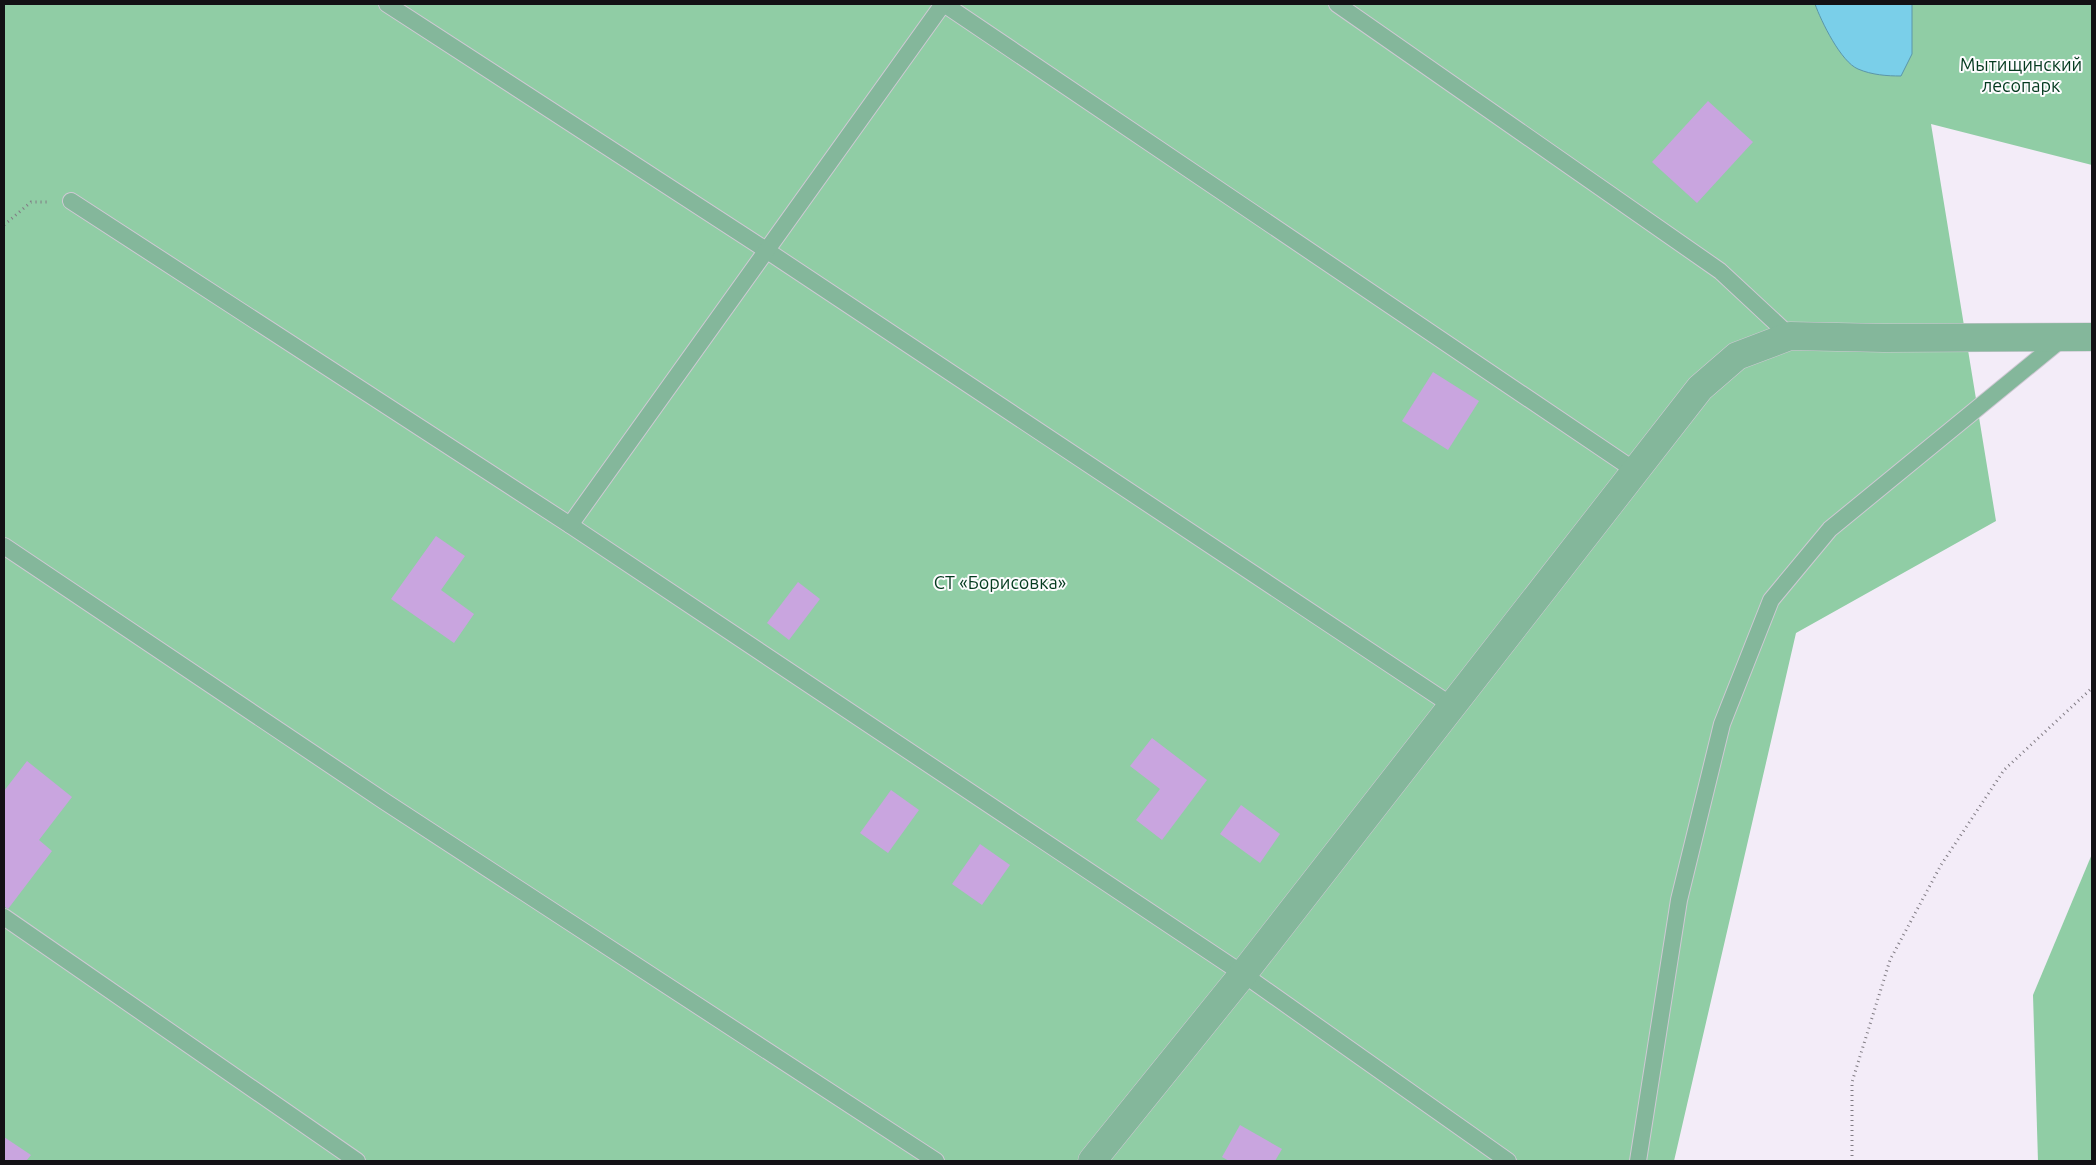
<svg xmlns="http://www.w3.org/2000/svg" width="2096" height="1165" font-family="Ubuntu,sans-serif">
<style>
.green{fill:#90cda5}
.water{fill:#7acfe9;stroke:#5b96a9}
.building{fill:#c9a5df}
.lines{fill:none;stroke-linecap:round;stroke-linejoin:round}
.lane-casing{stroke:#cfc9d4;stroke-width:18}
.street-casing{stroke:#cfc9d4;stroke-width:29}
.path{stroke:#817c84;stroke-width:3;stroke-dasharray:1 4;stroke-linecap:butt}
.lane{stroke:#84b79b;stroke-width:16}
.street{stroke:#84b79b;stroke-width:28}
.labels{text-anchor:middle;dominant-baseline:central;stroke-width:4;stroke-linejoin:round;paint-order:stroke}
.park-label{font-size:18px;fill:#043a1f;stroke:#fdfcfe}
</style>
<rect width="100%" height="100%" fill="#f3ecf8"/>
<!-- green -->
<g class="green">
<polygon points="4,4 2092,4 2092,165 1931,124 1996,521 1796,633 1674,1161 4,1161"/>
<polygon points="2092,854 2092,1161 2038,1161 2033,995"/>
</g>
<!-- water -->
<path class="water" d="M1815,4H1912V54L1901,76C1887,76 1872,75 1858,69C1841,62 1821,21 1815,4Z"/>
<!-- building -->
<g class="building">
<polygon points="1708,101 1753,142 1697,203 1652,162"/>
<polygon points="1433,372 1479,401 1448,450 1402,421"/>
<polygon points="436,536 465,556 441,590 474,614 454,643 391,599"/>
<polygon points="798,582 820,599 789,640 767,623"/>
<polygon points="1152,738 1207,780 1162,840 1136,820 1160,789 1130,766"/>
<polygon points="27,761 72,797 39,840 52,851 8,909 4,906 4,791"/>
<polygon points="891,790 919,810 888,853 860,833"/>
<polygon points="1241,805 1280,834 1260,863 1220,834"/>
<polygon points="980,844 1010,865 982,905 952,884"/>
<polygon points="1240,1125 1282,1149 1275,1161 1229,1161 1222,1157"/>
<polygon points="4,1137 31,1155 26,1161 4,1161"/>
</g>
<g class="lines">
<!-- lane casing -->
<g class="lane-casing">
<g id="lane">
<polyline points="387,4 766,250 1451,705"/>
<polyline points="944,4 1637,472"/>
<polyline points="1337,4 1720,271 1790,336"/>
<polyline points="71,201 570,525 1243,974 1508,1161"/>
<polyline points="570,525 943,4"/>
<polyline points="4,546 384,801 936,1161"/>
<polyline points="4,917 357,1161"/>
<polyline points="1638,1161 1679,900 1722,724 1771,600 1830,529 2062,339"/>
</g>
</g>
<!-- street casing -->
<g class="street-casing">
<polyline id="street" points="1092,1161 1243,974 1700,388 1737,356 1790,336 1884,338 2092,337"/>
</g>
<!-- path -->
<g class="path">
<polyline points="4,225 31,202 47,202"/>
<polyline points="1852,1161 1852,1082 1890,960 1941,865 2004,770 2092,688"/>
</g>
<!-- lane -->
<use href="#lane" class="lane"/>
<!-- street -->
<use href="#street" class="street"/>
</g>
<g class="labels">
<!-- park labels -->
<g class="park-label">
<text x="2021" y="64">Мытищинский<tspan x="2021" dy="21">лесопарк</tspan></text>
<text x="1000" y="582">СТ «Борисовка»</text>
</g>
</g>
<!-- border -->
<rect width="2096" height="1165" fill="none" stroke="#131115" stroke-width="10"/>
</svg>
